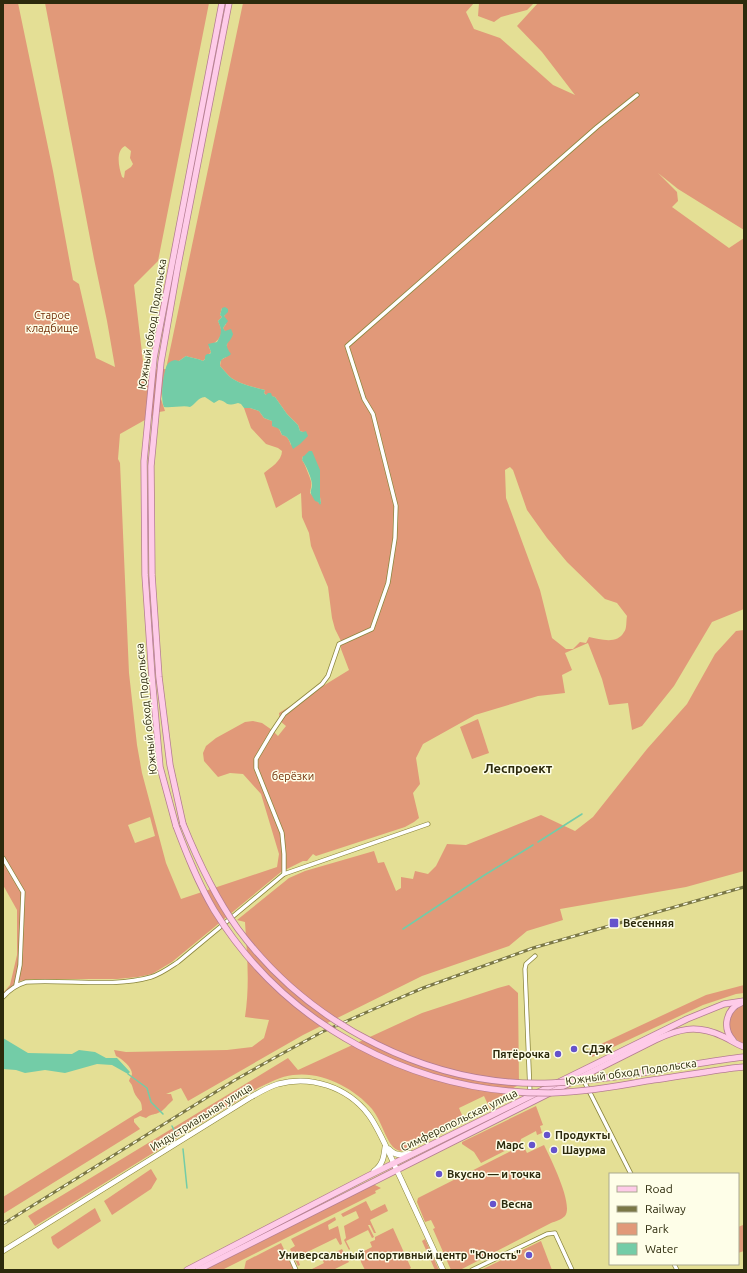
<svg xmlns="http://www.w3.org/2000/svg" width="747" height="1273" font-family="Ubuntu,sans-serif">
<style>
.green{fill:#e19979;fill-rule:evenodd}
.water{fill:#73cca7}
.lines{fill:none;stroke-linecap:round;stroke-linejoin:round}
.stream{stroke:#73cca7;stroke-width:1.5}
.minor-casing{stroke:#8b863e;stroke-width:5}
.secondary-casing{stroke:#8b863e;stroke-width:6}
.primary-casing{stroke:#b47d91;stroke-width:7}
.minor{stroke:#fff;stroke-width:3.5}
.secondary{stroke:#fff;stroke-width:5}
.primary{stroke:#fecbe8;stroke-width:5.5}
.rail-casing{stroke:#7a7746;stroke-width:3}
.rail{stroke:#fefee8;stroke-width:1.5;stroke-dasharray:4.5;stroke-linecap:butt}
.primary-bridge-casing{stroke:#b47d91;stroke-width:7;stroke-linecap:butt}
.primary-bridge{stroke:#fecbe8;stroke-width:5.5}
.poi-dot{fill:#6553cc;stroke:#fefee8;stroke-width:1.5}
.labels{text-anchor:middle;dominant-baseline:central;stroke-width:3;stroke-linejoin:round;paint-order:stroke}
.park-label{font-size:11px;fill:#732f08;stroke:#fefee8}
.street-label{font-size:11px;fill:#2c2a0c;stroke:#fefee8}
.poi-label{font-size:11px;font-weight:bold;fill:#2c2a0c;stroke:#fefee8;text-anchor:start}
.quarter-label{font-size:13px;font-weight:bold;fill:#2c2a0c;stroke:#fefee8}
</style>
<rect width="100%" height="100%" fill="#e4df95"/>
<!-- green -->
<g class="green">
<path d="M3,3H18L53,171L73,280L79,284L96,358L115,367L107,321L94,259L45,3H209L158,261L134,285L144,370L166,369L243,3H474L466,12L474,29L500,38L553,85L575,95L542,52L517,26L538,3H744V230L678,189L658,173L677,192L678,201L672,207L729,248L744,238V609L712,622L674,686L642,726L632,730L628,703L609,705L602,679L588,643L565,653L572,670L562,675L565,693L538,696L475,715L423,744L416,758L420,784L413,793L419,818L414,822L405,827L316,856L313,854L307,861H303L281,872L172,962L152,974L138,977L117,979H32L19,981L3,995V993L10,985L17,955V910L3,885ZM125,146L131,151L130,158L133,164L131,167L125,171L124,178L122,177C119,168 115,151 125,146ZM222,308L226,313L224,316L226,324L223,328C229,337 227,347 226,357L221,360L220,366C223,369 226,373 229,376C238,384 253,387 265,390L264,393L266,395L275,397L287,414L298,425L300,431L303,432L291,445C289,440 288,436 282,435L278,427L272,426V421L264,418L259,411L250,408H244L251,428L266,444L278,448L282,451C282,461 270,468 264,473L276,508L301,493L302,517L309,533L311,546L328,587L332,618L335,629L341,641V649L349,670L279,713L280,721L286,726L278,736L272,730L262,723L253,721L245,722L216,738L206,746L203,753L204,761L218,777L230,773L243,774L261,794L279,854L277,867L181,899L166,863L142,773L137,745L129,673L120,463L118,459L120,434L159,412L165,411L161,399L166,369L168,364L179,361L186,356C192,358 197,358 203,361L211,352L209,347C220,339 225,335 218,321L222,317L220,315ZM303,456H304L320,474V497L321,503L320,504L310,493C312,482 312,483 308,473C306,468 305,464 302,460ZM510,467L513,470L527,510L547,538L567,562L605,599L617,603L627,616C626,621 627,629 624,632C617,645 600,639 589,637L586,643L580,642L573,649H566L552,638L540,590L506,498L505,470ZM150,817L155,836L135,843L128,825Z"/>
<polygon points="479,3 534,3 527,10 501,17 494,22 478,16"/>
<path d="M744,630V871L686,887L560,909L563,920L527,931L509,946L422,976L303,1035L188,1101L181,1088L166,1094H171L173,1100C168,1104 164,1111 158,1113C153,1115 151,1114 146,1118L140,1116L134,1119V1122L140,1129L3,1214V1197L142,1110C142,1099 138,1101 134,1092C132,1086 133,1086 129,1081C129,1080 132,1075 132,1074C132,1067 122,1059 116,1056L114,1050L126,1052L227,1050L252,1047L264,1038L269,1020L245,1017C250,984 247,955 245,922L237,920L289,878L305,871L374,851L378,863L384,862L396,891L401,888V877L413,879L415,871L428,874L436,866L447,844L466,845L541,815L575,831L593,817L647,749L687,704L715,654L736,631Z"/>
<polygon points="478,719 489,753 472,759 460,727"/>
<path d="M509,985L518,993L519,1085L504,1093L507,1100L490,1109L484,1096L459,1108L465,1122L407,1151C402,1152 397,1151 393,1147C385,1138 381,1120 372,1109C354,1088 322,1071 293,1075C281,1076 269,1083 258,1088L35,1226L28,1216L288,1058L298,1070L422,1013L498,988Z"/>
<polygon points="744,985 744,993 736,994 703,1005 592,1057 588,1050 706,995"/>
<path d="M744,1005V1044C724,1035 724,1014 744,1005Z"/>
<polygon points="536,1106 543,1125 540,1126 542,1133 537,1135 536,1131 521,1139 520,1143 481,1163 474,1152 462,1144 462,1142"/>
<path d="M523,1145L527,1153L544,1145C550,1157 574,1205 565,1216C561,1220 556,1221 551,1223L460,1270H451L433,1229L435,1228L431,1220L425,1222L417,1202L418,1198Z"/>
<polygon points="151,1169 157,1179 151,1189 112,1215 104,1201"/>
<polygon points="371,1185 375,1185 381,1188 375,1191 376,1193 222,1270 203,1270"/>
<polygon points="366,1201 371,1211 385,1204 388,1211 370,1220 376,1233 374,1233 370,1225 368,1225 374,1237 372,1238 368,1230 346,1241 350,1249 349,1250 344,1240 346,1238 344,1226 359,1218 356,1211 343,1217 341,1214"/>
<polygon points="95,1208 101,1221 58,1249 53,1244 51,1237"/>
<polygon points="335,1217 336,1220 328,1225 329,1230 338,1226 342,1244 340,1245 336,1238 297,1257 300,1265 298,1266 290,1249 295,1246 291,1239"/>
<polygon points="743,1225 744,1251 738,1253 738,1227"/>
<polygon points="393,1228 411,1268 408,1270 365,1270 361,1262 360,1253 372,1247 370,1242 375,1240 375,1237"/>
<polygon points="425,1239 439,1270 435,1270 422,1241"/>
<polygon points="541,1241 552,1270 481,1270"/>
<polygon points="281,1243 294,1270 244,1270 246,1261"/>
<polygon points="342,1249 349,1262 333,1270 310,1270 324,1263 322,1259"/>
</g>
<!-- water -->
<g class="water">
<path d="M225,307L228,309V312L224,316L228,321L223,328L225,331L231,329L233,334C230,345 222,341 231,354C227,359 220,356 220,366C223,369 226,373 229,376C238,384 253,387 265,390L264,393L266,395L268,393H271L272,396L275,397L287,414L298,425L300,431L303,432L306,431L308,436L300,444L293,449C290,443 289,436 282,435C279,427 279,429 272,426V421L264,418L259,411L250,408H244L241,404L238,403C224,407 229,402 219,400L214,403L205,397C197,398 196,404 190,407C184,405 172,408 164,407C160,400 163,373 167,365C169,362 171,361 175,360L179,361L186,356C192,358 197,358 203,361L205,359V356L207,354H210L211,352L208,344L217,342C222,333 222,330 218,321L222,317L220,315L222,308Z"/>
<path d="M312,451L320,470V497L321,503L320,505L318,502L315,501L311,494C310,491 312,488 312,485C312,479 306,465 302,460L303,456H304L309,451Z"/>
<polygon points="3,1038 28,1053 72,1054 79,1050 95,1052 106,1058 117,1058 130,1072 128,1074 112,1065 97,1064 65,1073 45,1070 25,1073 16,1070 3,1069"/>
</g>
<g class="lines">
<!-- stream -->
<g class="stream">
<polyline points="538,842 582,814"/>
<polyline points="403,929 483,876 533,845"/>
<polyline points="128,1074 147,1088 151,1102 163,1114"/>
<polyline points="172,1126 176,1134"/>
<polyline points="183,1149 187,1188"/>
</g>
<!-- minor casing -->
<g class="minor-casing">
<g id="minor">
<polyline points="3,858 23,892 20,965 16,985"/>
<polyline points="284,874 284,854 282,833 256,768 256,759 272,732 284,714 322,684 328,676 339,644 372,629 388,583 395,538 396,506 373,414 364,399 347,346 597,127 637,95"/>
<path d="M3,997C10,989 16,985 26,982C65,979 113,988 151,977C161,974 169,968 178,962L284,874L428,824"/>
<polyline points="584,1081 631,1174"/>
<polyline points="530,1093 525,969 526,964 535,956"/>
<polyline points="292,1261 296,1270"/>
<polyline points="674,1264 677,1270"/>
<polyline points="472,1270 547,1234 555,1233 572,1270"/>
</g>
</g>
<!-- secondary casing -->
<g class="secondary-casing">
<g id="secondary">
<path d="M389,1149C395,1156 402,1156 410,1153"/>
<path d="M374,1171C383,1165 384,1156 385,1147"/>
<path d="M3,1251L251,1097C260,1092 268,1087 278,1084C311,1075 347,1087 368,1114C381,1131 391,1159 401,1179C415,1209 429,1240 443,1270"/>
</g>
</g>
<!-- primary casing -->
<g class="primary-casing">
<g id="primary">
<polyline points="183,824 170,765 159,677 152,575 151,466 161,362 178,265 229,3"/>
<polyline points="176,826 160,767 152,677 145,575 144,461 154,358 222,3"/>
<path d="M733,1040C722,1028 726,1009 741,1003"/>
<polyline points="187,1270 368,1176 687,1019 724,1004 744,1001"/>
<path d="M198,1270L655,1040C679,1029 696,1024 722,1036C729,1039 736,1044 744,1047"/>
</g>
</g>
<!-- minor -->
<use href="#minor" class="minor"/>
<!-- secondary -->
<use href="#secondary" class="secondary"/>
<!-- primary -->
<use href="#primary" class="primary"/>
<!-- rail casing -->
<g class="rail-casing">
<polyline id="rail" points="3,1224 235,1080 274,1058 322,1032 374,1009 423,988 533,948 744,887"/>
</g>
<!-- rail -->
<use href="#rail" class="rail"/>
<!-- primary-bridge casing -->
<g class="primary-bridge-casing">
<g id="primary-bridge">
<path d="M183,824C198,861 215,897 238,929C310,1026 431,1088 552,1083C599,1081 644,1072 690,1065C708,1062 726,1059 744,1057"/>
<path d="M176,826C187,855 198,883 214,910C286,1027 415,1094 551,1093C583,1092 614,1087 646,1081C675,1077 704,1072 733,1068L744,1067"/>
</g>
</g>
<!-- primary-bridge -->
<use href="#primary-bridge" class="primary-bridge"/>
</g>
<!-- markers -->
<g class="poi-dot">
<rect x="609" y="918" width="10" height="10" rx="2"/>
<circle cx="574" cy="1049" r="4"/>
<circle cx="558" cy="1054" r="4"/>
<circle cx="547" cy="1135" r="4"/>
<circle cx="532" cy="1145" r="4"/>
<circle cx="554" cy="1150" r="4"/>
<circle cx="439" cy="1174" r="4"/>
<circle cx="493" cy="1204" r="4"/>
<circle cx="529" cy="1255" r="4"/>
</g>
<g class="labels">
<!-- park labels -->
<g class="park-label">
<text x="52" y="315">Старое<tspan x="52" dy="13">кладбище</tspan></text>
<text x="293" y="776">берёзки</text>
</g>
<!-- street labels -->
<g class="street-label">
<text transform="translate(152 324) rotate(-81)">Южный обход Подольска</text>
<text transform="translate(146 709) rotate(-96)">Южный обход Подольска</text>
<text transform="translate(631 1072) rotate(-8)">Южный обход Подольска</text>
<text transform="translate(201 1117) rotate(-32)">Индустриальная улица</text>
<text transform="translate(459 1120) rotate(-26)">Симферопольская улица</text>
</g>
<!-- poi labels -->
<g class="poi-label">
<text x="623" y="923">Весенняя</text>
<text x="582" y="1049">СДЭК</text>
<text x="550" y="1054" text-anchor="end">Пятёрочка</text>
<text x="555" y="1135">Продукты</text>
<text x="524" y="1145" text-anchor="end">Марс</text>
<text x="562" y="1150">Шаурма</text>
<text x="447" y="1174">Вкусно — и точка</text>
<text x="501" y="1204">Весна</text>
<text x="521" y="1255" text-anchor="end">Универсальный спортивный центр "Юность"</text>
</g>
<!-- quarter labels -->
<g class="quarter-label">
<text x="518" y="768">Леспроект</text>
</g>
</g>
<!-- border -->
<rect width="747" height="1273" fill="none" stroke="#2c2a0c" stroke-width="8"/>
<!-- legend -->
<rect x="609" y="1173" width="130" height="92" fill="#fefee8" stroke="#aaa990"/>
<rect x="617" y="1186" width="20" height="6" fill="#fecbe8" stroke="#aaa990"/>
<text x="645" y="1193" font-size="12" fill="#2c2a0c">Road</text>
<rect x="617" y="1206" width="20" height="6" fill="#7a7746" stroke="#aaa990"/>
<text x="645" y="1213" font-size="12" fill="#2c2a0c">Railway</text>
<rect x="617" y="1223" width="20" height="12" fill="#e19979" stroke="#aaa990"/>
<text x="645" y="1233" font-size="12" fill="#2c2a0c">Park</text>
<rect x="617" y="1243" width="20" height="12" fill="#73cca7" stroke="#aaa990"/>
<text x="645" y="1253" font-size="12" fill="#2c2a0c">Water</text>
</svg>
